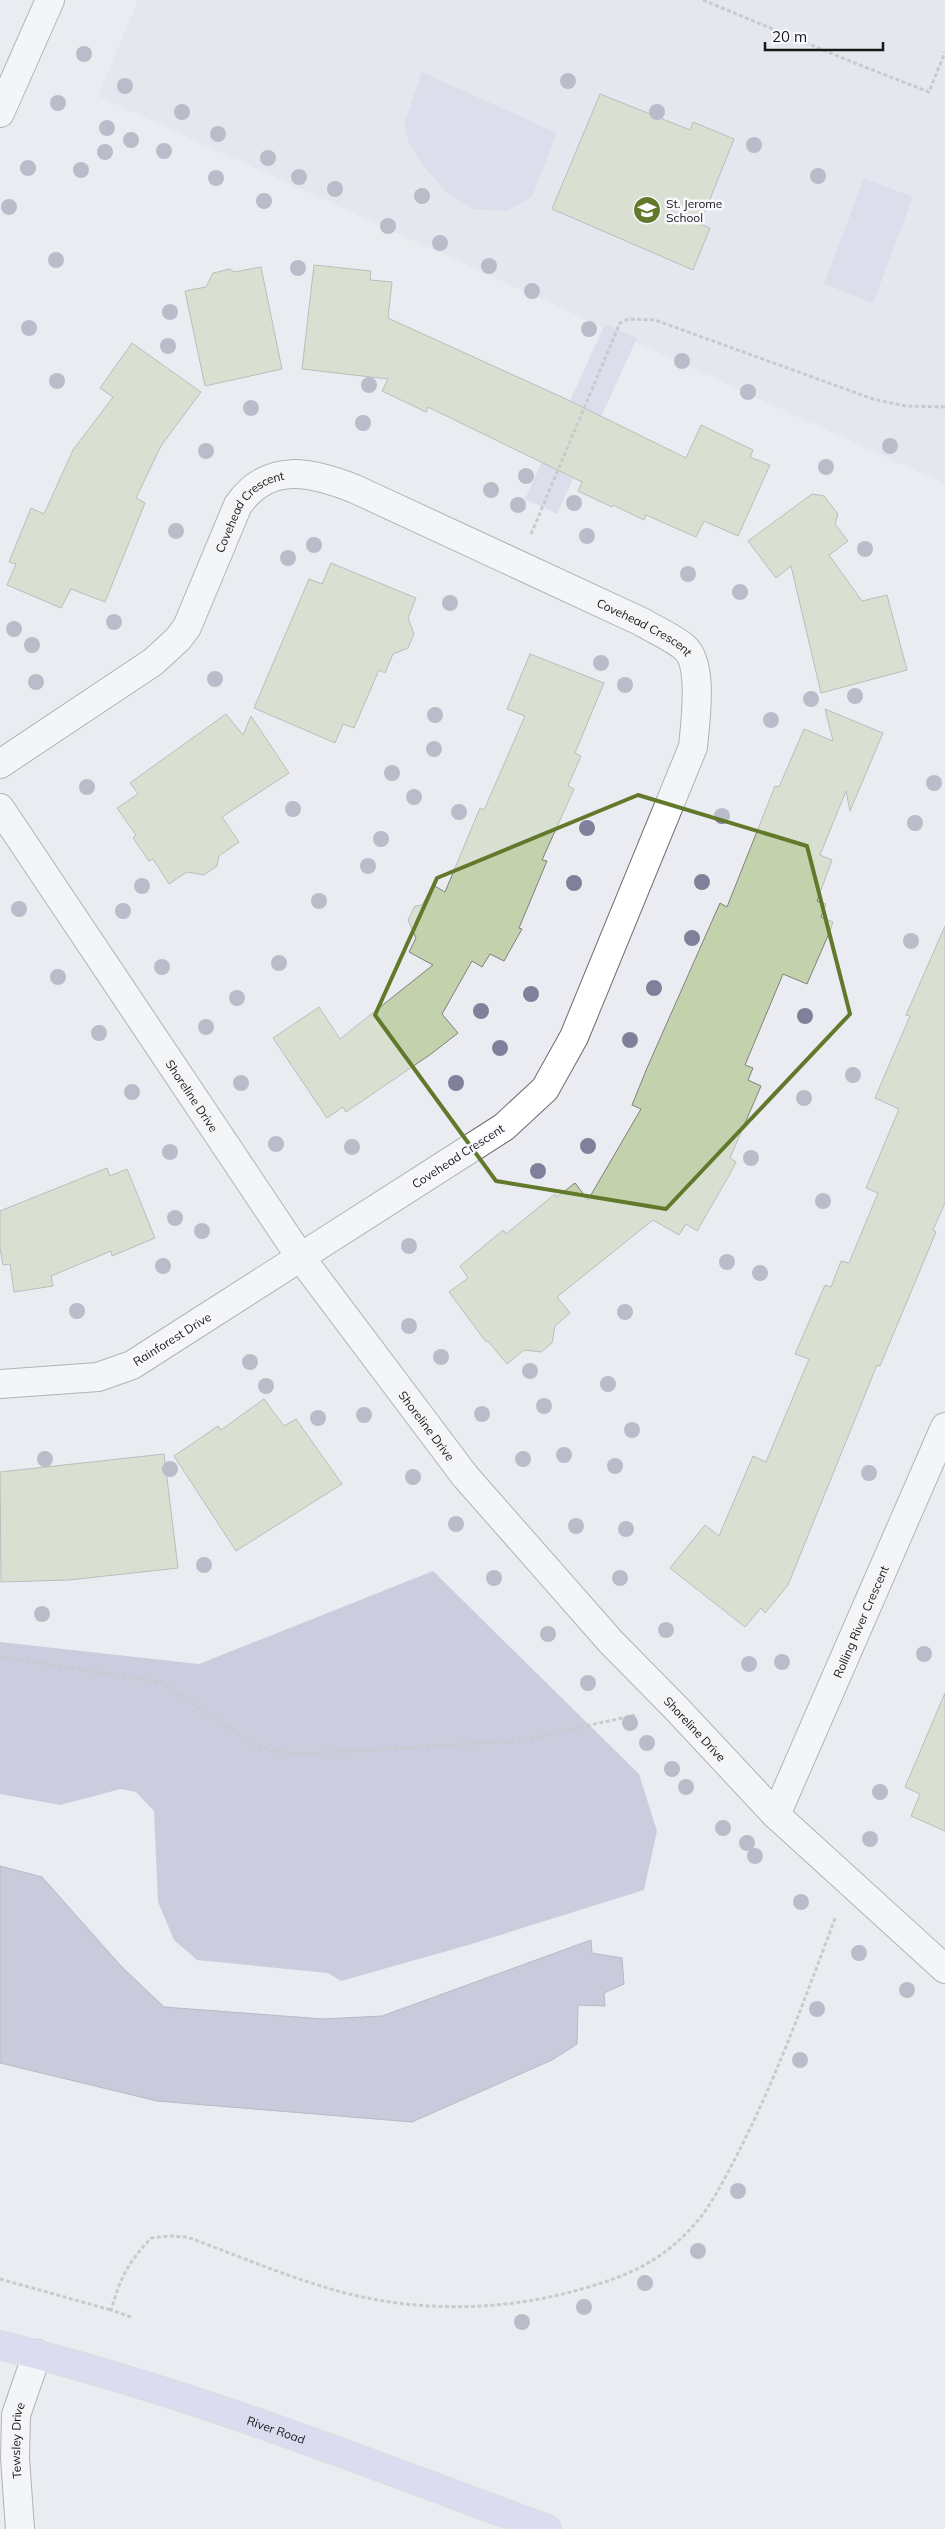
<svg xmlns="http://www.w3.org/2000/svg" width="945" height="2529" font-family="Mulish,sans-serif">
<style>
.built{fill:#dedfec}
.green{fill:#cccde7}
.forest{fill:#a5a7cb}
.water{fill:#a1a2c6;stroke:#787992}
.building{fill:#c4d1ad;stroke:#80817d}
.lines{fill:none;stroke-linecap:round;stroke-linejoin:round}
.minor-casing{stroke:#6c6c70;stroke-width:30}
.major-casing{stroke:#c8c8c8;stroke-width:30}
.path{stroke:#a0a1a5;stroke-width:3;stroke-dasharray:4 2.5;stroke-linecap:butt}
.minor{stroke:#fff;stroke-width:28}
.major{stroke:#c7c7ef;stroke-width:28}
.tree{fill:#81809b}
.marked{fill:none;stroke:#62792b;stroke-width:4;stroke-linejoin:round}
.labels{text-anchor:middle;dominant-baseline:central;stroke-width:5;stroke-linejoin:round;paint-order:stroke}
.poi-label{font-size:12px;fill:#181819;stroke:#f9f9ff;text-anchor:start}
.street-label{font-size:12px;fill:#181819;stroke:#f9f9ff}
</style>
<rect width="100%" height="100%" fill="#ebecf1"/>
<!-- built -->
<polygon class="built" points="138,0 945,0 945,484 98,96"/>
<!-- green -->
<g class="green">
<polygon points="422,72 557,133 532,197 507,211 474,209 446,192 421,163 408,141 404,124"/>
<polygon points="864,178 913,197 873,303 824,284"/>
<polygon points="605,324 637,338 557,514 525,499"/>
</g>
<!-- forest -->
<polygon class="forest" points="433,1571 639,1774 657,1831 644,1890 465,1946 341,1981 328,1973 197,1960 174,1940 158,1902 154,1811 136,1792 121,1789 60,1805 0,1794 0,1642 199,1664"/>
<!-- water -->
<polygon class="water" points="0,1866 42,1877 121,1966 164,2007 323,2019 382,2016 591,1940 592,1953 622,1958 624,1984 604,1993 605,2006 578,2005 577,2044 552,2060 412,2122 157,2101 0,2063"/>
<!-- building -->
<g class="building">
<polygon points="600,94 690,130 693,122 734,139 700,224 710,228 693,270 552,209"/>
<polygon points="314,265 371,271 370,280 392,282 388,318 566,399 686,458 701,425 753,450 750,457 770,465 738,536 704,521 696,537 646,515 644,520 613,505 612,507 578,491 582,482 428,407 426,412 382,391 388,379 302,369"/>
<polygon points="261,267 282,369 205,386 185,291 206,287 213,273 230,269 234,272"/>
<polygon points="132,343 201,392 161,446 136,498 145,503 105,602 71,589 61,608 7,585 16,564 9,562 31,508 44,514 73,450 113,397 100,388"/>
<polygon points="812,494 824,496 838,514 835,524 848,541 829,555 862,601 887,595 907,670 821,693 791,566 776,578 748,541"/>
<polygon points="331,563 416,598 408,618 414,634 408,648 393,654 385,673 379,670 354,728 343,724 335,743 254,708 309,579 322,584"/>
<polygon points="530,654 604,683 575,753 581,756 568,786 574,789 542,860 547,861 519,928 522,929 504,961 490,954 482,967 472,961 442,1014 458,1033 431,1054 346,1112 343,1107 327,1118 273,1038 319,1007 340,1039 433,965 409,952 416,938 408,920 415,906 422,905 433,885 445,892 480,808 484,810 525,716 507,709"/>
<polygon points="825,709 883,733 850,811 846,791 820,855 832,860 817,901 826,904 821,917 833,922 830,931 807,984 783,974 745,1065 753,1068 748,1080 761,1086 730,1158 736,1162 731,1172 697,1231 686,1224 679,1235 653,1220 557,1297 570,1313 555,1326 552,1343 541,1352 524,1350 507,1364 488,1341 486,1342 449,1292 468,1278 460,1266 503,1230 506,1234 555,1194 557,1197 575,1183 588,1200 641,1109 632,1105 647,1068 720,903 727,907 775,786 779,787 804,729 833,741"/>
<polygon points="226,714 243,735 251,716 289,773 222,817 239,842 219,856 217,866 204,875 187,872 169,884 153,859 149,861 133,838 136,835 117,808 138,794 130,783"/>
<polygon points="945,926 945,1203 933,1230 936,1232 926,1256 880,1366 877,1365 788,1585 765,1613 761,1608 745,1627 670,1568 705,1525 719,1536 753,1456 766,1462 809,1359 795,1354 825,1285 831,1287 841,1261 849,1263 878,1193 866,1188 899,1109 875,1098 910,1016 906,1015"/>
<polygon points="107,1168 110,1176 127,1169 155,1238 112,1256 111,1251 51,1276 53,1286 14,1292 10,1264 3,1265 0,1248 0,1211"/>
<polygon points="264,1399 284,1426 296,1419 342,1484 236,1551 174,1456 218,1426 221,1430"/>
<polygon points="164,1454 178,1568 69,1580 1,1582 0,1472"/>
<polygon points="945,1693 945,1831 911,1816 920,1794 905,1787"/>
</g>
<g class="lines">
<!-- minor casing -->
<g class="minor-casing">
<g id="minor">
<polyline points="0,113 50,0"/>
<path id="s1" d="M0,764L153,662L178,639L187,627L238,505C269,461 312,472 355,489L642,622C655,630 674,638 685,648C704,665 695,724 693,747L574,1037L545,1089L504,1127L132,1365L98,1377L0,1384"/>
<path id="s2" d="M0,808L301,1258L465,1476L611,1642L675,1707L776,1815L945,1969"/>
<path id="s3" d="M776,1815L945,1427"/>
<path id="s4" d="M20,2529L15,2458L16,2415L37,2354"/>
</g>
</g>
<!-- major casing -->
<g class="major-casing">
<g id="major">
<path id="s5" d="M0,2345C187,2391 366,2462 547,2529"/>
</g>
</g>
<!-- path -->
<g class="path">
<polyline points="703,0 852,62 929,92 945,52"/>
<polyline points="531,534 620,323 628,319 655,320 873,399 906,406 945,407"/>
<polyline points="0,1657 161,1682 253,1744 272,1751 301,1754 517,1741 636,1715"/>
<polyline points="0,2279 111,2310"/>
<path d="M131,2317L111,2310C121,2277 127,2264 151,2238L169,2236L187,2237C239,2256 292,2279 345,2293C425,2313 507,2311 585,2288C634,2274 667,2258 700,2218C716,2197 728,2172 740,2149C778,2074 806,1995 836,1916"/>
</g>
<!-- minor -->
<use href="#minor" class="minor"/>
<!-- major -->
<use href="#major" class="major"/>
</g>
<!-- trees -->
<g class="tree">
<circle cx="84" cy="54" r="8"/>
<circle cx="568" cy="81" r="8"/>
<circle cx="125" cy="86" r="8"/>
<circle cx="58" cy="103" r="8"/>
<circle cx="182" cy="112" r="8"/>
<circle cx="657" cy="112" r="8"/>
<circle cx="107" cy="128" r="8"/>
<circle cx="218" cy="134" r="8"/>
<circle cx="131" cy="140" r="8"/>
<circle cx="754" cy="145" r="8"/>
<circle cx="164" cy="151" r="8"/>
<circle cx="105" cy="152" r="8"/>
<circle cx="268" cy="158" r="8"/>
<circle cx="28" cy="168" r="8"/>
<circle cx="81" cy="170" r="8"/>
<circle cx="818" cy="176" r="8"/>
<circle cx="299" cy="177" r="8"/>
<circle cx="216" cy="178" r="8"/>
<circle cx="335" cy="189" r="8"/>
<circle cx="422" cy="196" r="8"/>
<circle cx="264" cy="201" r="8"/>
<circle cx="9" cy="207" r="8"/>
<circle cx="388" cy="226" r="8"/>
<circle cx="440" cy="243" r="8"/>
<circle cx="56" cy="260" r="8"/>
<circle cx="489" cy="266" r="8"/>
<circle cx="298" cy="268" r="8"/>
<circle cx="532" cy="291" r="8"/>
<circle cx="170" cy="312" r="8"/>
<circle cx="29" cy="328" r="8"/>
<circle cx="589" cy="329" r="8"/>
<circle cx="168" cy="346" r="8"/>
<circle cx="682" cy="361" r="8"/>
<circle cx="57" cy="381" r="8"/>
<circle cx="369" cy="385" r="8"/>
<circle cx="748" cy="392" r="8"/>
<circle cx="251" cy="408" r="8"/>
<circle cx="363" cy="423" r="8"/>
<circle cx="890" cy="446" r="8"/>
<circle cx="206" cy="451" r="8"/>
<circle cx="826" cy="467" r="8"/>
<circle cx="526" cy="476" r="8"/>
<circle cx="491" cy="490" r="8"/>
<circle cx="574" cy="503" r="8"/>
<circle cx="518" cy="505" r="8"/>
<circle cx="176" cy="531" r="8"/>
<circle cx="587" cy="536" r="8"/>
<circle cx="314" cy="545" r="8"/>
<circle cx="865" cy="549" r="8"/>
<circle cx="288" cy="558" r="8"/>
<circle cx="688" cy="574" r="8"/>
<circle cx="740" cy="592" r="8"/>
<circle cx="450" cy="603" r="8"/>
<circle cx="114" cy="622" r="8"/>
<circle cx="14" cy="629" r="8"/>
<circle cx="32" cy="645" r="8"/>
<circle cx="601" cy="663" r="8"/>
<circle cx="215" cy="679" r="8"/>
<circle cx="36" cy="682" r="8"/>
<circle cx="625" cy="685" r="8"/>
<circle cx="855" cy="696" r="8"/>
<circle cx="811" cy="699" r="8"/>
<circle cx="435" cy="715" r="8"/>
<circle cx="771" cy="720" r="8"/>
<circle cx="434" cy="749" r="8"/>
<circle cx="392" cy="773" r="8"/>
<circle cx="934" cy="783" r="8"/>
<circle cx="87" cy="787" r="8"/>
<circle cx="414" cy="797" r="8"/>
<circle cx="293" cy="809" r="8"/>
<circle cx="459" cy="812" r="8"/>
<circle cx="722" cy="816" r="8"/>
<circle cx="915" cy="823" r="8"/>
<circle cx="587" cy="828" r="8"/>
<circle cx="381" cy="839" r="8"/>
<circle cx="368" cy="866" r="8"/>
<circle cx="702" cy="882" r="8"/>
<circle cx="574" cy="883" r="8"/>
<circle cx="142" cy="886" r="8"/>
<circle cx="319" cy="901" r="8"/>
<circle cx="19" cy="909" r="8"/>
<circle cx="123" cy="911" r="8"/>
<circle cx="692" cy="938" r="8"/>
<circle cx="911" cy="941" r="8"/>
<circle cx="279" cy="963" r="8"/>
<circle cx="162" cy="967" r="8"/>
<circle cx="58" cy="977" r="8"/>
<circle cx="654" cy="988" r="8"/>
<circle cx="531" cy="994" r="8"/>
<circle cx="237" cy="998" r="8"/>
<circle cx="481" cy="1011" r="8"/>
<circle cx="805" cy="1016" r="8"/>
<circle cx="206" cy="1027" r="8"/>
<circle cx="99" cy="1033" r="8"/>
<circle cx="630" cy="1040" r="8"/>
<circle cx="500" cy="1048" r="8"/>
<circle cx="853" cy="1075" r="8"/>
<circle cx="241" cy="1083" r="8"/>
<circle cx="456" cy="1083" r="8"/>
<circle cx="132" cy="1092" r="8"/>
<circle cx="804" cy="1098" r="8"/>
<circle cx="276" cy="1144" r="8"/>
<circle cx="588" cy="1146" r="8"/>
<circle cx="352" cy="1147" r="8"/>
<circle cx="170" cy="1152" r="8"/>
<circle cx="751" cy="1158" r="8"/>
<circle cx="538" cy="1171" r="8"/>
<circle cx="823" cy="1201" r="8"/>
<circle cx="175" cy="1218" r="8"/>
<circle cx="202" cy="1231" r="8"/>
<circle cx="409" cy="1246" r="8"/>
<circle cx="727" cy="1262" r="8"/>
<circle cx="163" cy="1266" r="8"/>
<circle cx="760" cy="1273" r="8"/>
<circle cx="77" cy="1311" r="8"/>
<circle cx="625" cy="1312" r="8"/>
<circle cx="409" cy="1326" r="8"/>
<circle cx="441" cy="1357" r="8"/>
<circle cx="250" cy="1362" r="8"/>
<circle cx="530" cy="1371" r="8"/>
<circle cx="608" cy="1384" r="8"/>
<circle cx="266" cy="1386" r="8"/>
<circle cx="544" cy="1406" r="8"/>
<circle cx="482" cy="1414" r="8"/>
<circle cx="364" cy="1415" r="8"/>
<circle cx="318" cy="1418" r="8"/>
<circle cx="632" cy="1430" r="8"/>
<circle cx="564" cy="1455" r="8"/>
<circle cx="45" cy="1459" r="8"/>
<circle cx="523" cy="1459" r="8"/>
<circle cx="615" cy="1466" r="8"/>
<circle cx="170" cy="1469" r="8"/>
<circle cx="869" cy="1473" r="8"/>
<circle cx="413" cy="1477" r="8"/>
<circle cx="456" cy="1524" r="8"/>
<circle cx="576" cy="1526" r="8"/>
<circle cx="626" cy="1529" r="8"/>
<circle cx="204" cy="1565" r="8"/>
<circle cx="494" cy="1578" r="8"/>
<circle cx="620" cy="1578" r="8"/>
<circle cx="42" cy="1614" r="8"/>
<circle cx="666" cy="1630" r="8"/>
<circle cx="548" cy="1634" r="8"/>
<circle cx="924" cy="1654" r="8"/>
<circle cx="782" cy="1662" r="8"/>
<circle cx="749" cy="1664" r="8"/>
<circle cx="588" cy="1683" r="8"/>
<circle cx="630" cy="1723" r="8"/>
<circle cx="647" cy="1743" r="8"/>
<circle cx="672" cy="1769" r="8"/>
<circle cx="686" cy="1787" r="8"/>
<circle cx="880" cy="1792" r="8"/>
<circle cx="723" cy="1828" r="8"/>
<circle cx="870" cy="1839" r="8"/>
<circle cx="747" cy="1843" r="8"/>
<circle cx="755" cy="1856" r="8"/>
<circle cx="801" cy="1902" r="8"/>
<circle cx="859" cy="1953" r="8"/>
<circle cx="907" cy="1990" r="8"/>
<circle cx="817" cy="2009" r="8"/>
<circle cx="800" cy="2060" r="8"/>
<circle cx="738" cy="2191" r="8"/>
<circle cx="698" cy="2251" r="8"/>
<circle cx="645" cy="2283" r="8"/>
<circle cx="584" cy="2307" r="8"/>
<circle cx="522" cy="2322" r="8"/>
</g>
<!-- marked area -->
<path d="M0 0H945V2529H0ZM638,795L807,846L850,1014L666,1209L496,1181L375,1015L437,878Z" fill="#ebecf1" fill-opacity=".55" fill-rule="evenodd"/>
<path class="marked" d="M638,795L807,846L850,1014L666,1209L496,1181L375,1015L437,878Z"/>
<!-- icons -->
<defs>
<g id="school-disc" transform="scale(1.4375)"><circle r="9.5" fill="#62792b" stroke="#f9f9ff"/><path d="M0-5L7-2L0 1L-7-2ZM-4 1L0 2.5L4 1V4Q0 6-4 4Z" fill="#fff"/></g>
</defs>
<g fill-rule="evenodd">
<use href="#school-disc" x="647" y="210"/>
</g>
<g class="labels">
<!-- poi labels -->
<g class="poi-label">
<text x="666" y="203">St. Jerome<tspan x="666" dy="14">School</tspan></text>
</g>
<!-- street labels -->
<g class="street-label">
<text stroke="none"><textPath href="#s1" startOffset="368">Covehead Crescent</textPath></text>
<text stroke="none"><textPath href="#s1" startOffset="816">Covehead Crescent</textPath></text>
<text stroke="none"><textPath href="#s2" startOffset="346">Shoreline Drive</textPath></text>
<text transform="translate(458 1156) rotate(-33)">Covehead Crescent</text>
<text transform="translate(172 1339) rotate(-32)">Rainforest Drive</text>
<text stroke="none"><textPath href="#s2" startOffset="751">Shoreline Drive</textPath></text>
<text stroke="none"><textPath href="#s3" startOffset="211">Rolling River Crescent</textPath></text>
<text stroke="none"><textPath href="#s2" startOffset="1156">Shoreline Drive</textPath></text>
<text stroke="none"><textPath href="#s5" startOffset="289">River Road</textPath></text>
<text stroke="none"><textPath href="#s4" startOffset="89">Tewsley Drive</textPath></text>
</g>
</g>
<!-- scale -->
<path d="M765 42v8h118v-8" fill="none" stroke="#181819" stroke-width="2.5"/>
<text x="772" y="42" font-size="15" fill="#181819" stroke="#f9f9ff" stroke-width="4" paint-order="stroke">20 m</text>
</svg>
